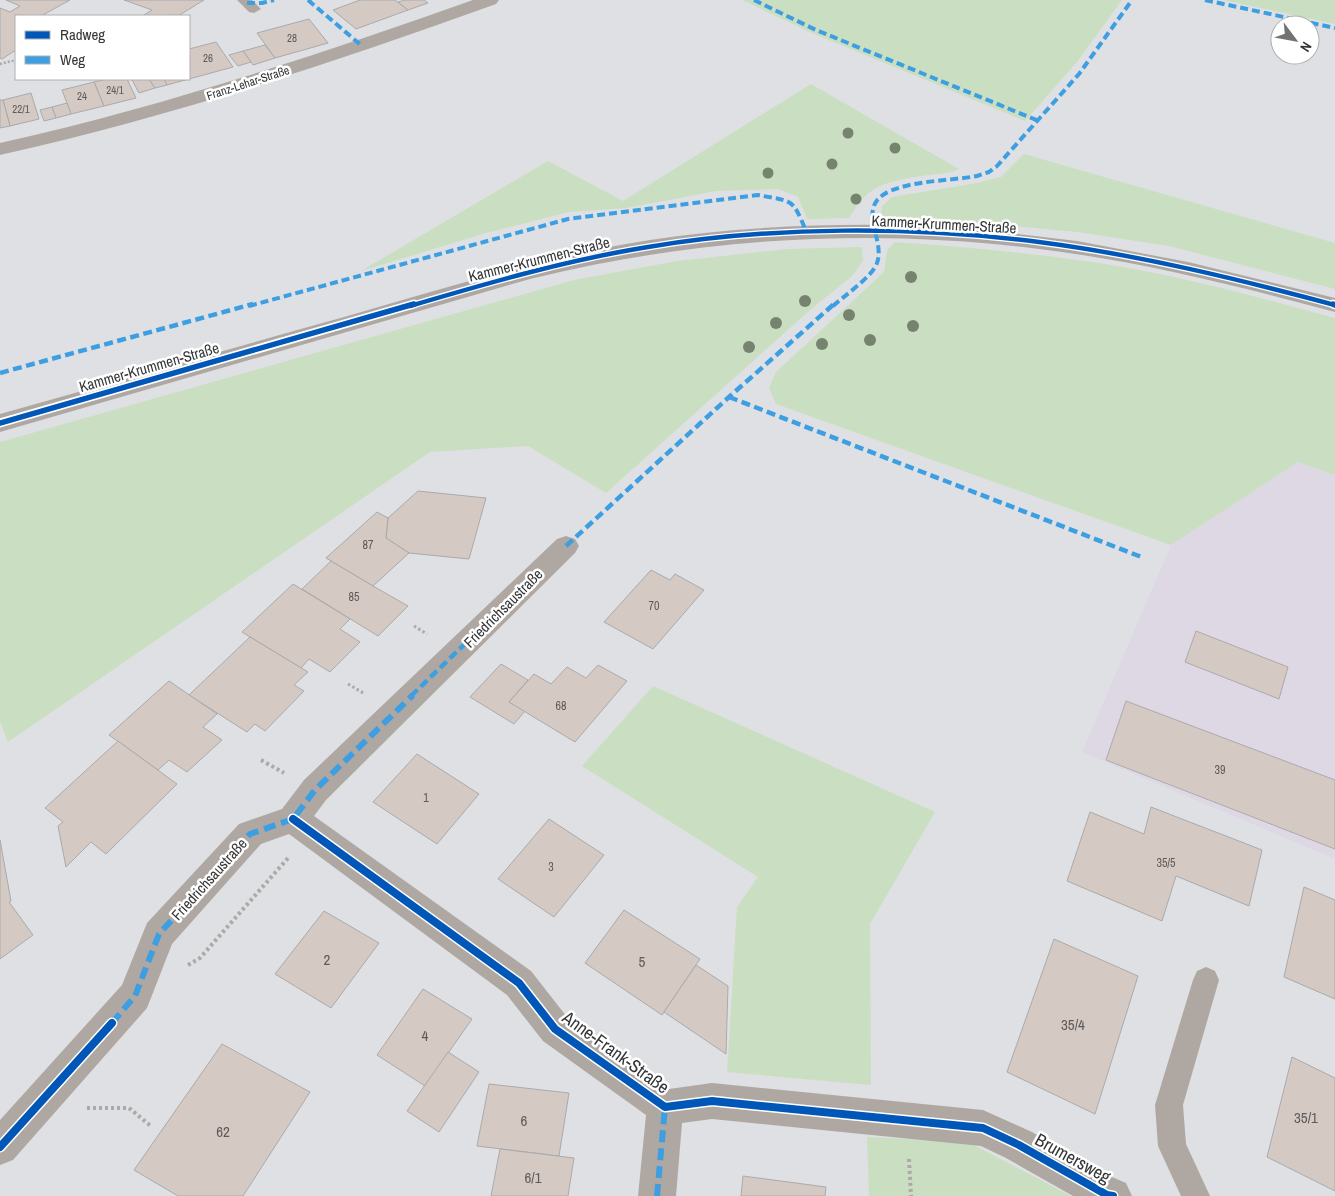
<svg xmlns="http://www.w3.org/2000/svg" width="1335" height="1196" font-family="'Archivo Narrow',sans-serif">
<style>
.industrial{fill:#ddd8e4}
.green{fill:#cadfc1}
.building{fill:#d5c9c4;stroke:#aaaaab}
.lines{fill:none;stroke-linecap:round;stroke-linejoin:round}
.path-far2{stroke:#aca9a6;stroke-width:2.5;stroke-dasharray:2 2;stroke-linecap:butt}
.path-far1{stroke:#aca9a6;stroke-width:3;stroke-dasharray:2.5 2.5;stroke-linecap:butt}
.path{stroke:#aca9a6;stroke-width:4;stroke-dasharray:3 3;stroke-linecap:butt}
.service{fill:#afa8a2;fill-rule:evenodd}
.minor{fill:#afa8a2;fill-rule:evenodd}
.tertiary{fill:#afa8a2;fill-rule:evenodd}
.quiet-far2{stroke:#3e9ee2;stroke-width:4;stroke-dasharray:8 4;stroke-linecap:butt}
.quiet-far1{stroke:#3e9ee2;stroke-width:4.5;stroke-dasharray:9 4.5;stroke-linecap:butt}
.quiet{stroke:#3e9ee2;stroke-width:6;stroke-dasharray:12 6;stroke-linecap:butt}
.cycleway-far2-casing{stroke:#fff;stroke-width:7}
.cycleway-far1-casing{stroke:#fff;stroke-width:9}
.cycleway-casing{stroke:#fff;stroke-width:11}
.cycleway-far2{stroke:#0057b8;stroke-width:4.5}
.cycleway-far1{stroke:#0057b8;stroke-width:5.5}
.cycleway{stroke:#0057b8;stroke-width:8}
.tree{fill:#76846f}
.labels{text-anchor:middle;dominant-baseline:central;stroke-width:5;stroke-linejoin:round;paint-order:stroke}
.far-number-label{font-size:11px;fill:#5d5b5b}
.far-street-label{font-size:12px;fill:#353638;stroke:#fff}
.number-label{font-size:12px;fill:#5d5b5b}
.street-label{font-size:15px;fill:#353638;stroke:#fff}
.near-number-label{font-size:15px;fill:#5d5b5b}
.near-street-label{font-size:18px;fill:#353638;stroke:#fff}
</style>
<rect width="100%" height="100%" fill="#dee0e3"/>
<!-- industrial -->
<polygon class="industrial" points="1298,462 1335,475 1335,859 1082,752 1171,545"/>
<!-- green -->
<g class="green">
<polygon points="742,0 1122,0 1077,62 1025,121 812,33"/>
<polygon points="1223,0 1335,0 1335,24"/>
<path d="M811,84L959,169L952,172C923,177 885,176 863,198C857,204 853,212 849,218L807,219L798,197L778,189L716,191L627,208L569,212L486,233L361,271L548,161L623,201Z"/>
<polygon points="1024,154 1335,243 1335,289 1169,246 1077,232 952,220 881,219 882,206 892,197 977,183 1001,177"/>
<path d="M894,242C969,247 1043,254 1117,266C1191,278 1263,299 1335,318V475L1298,462L1171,545L776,404L769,388L776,372L884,272L887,251Z"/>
<polygon points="862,247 863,261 852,276 810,310 606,493 528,446 430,452 8,742 0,721 0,442 574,280 677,261 787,249"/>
<polygon points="653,686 935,812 870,924 871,1085 727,1072 737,907 758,877 582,766"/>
<polygon points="867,1137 968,1142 1071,1196 869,1196"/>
</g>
<!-- building -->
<g class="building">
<polygon points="6,0 70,0 41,16 16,16 16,50 2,59 0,58 0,8 10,12 20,6"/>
<polygon points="124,0 204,0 178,16 169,15 166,16 147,16 144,15 152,10"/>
<polygon points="360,0 395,0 408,10 356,29 333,10"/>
<polygon points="405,0 424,0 428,3 408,10 398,2"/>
<polygon points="309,19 328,43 275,58 257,33"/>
<polygon points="216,42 233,67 167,85 164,79 189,79 189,49"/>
<polygon points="265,45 275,58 253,65 243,51"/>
<polygon points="243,51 251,62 238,66 229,55"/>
<polygon points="107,79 127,79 136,98 104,106 94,82"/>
<polygon points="136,79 149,79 155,88 139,93 132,80"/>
<polygon points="149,79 164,79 167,85 155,88"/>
<polygon points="94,82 104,106 71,114 62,90"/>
<polygon points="31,93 39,119 10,126 3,100"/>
<polygon points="0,100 3,100 10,126 0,128"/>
<polygon points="67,103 71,114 56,118 52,107"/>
<polygon points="52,107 56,118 44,121 40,110"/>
<polygon points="418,491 486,498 469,559 409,553 386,538 388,518"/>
<polygon points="377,512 388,518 386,538 409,553 373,586 326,558"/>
<polygon points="331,561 373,586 408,606 378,636 302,589"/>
<polygon points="651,570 670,580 675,574 704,590 653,649 604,622"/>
<polygon points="293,584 350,619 340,629 360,642 330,672 309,659 301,668 242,632"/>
<polygon points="1196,631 1288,667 1279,699 1185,662"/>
<polygon points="250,637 308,672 294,685 304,691 265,731 255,724 247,732 189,695"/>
<polygon points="501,664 528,680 509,702 525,711 514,724 470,697"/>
<polygon points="598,665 627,681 575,742 509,702 534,674 551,684 567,667 586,678"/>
<polygon points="169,681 217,714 203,727 222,740 187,772 169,760 158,770 109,735"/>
<polygon points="1126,701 1335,780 1335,849 1106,760"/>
<polygon points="118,741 177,784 106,854 91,842 66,867 58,826 63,822 45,808"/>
<polygon points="417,754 479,794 437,844 373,802"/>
<polygon points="1151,807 1262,850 1249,906 1176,876 1162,921 1067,881 1090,812 1144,834"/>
<polygon points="549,819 604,855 554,917 498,879"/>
<polygon points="0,840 11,901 9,902 33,935 0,959"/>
<polygon points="1304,887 1335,900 1335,999 1284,977"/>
<polygon points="624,910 700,959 662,1015 585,963"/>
<polygon points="324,911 379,943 331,1008 275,974"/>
<polygon points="1054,939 1138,976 1095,1114 1007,1072"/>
<polygon points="696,965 728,986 726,1054 664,1012"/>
<polygon points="423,989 472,1019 425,1086 377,1055"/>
<polygon points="222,1044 310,1092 243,1196 178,1196 134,1170"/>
<polygon points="448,1052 479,1072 439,1132 407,1111"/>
<polygon points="1292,1057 1335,1078 1335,1191 1267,1157"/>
<polygon points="489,1084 569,1093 559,1156 477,1146"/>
<polygon points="500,1149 574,1158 568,1196 491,1196"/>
<polygon points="743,1176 826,1187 825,1196 741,1196"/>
</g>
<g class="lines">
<!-- path-far2 -->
<polyline class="path-far2" points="0,64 16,60"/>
<!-- path-far1 -->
<g class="path-far1">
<polyline points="414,626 427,634"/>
<polyline points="348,684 365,694"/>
</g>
<!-- path -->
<g class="path">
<polyline points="261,760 284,773"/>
<polyline points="188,965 200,958 288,858"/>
<polyline points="87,1108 129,1108 152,1127"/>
<polyline points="909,1159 911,1196"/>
</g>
<!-- service -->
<g class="service">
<polygon points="237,0 252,0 261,9 254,13 249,12"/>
<polygon points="1206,967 1215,971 1219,980 1183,1105 1186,1144 1210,1196 1181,1196 1158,1146 1155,1105 1193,980 1197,971"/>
</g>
<!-- minor -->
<g class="minor">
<path d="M473,0H499L496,4C333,63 170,117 0,155V143C162,107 317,55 473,0Z"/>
<polygon points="566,536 575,539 579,546 575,553 326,800 314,816 531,971 567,1017 669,1089 712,1083 983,1110 1032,1132 1112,1177 1126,1183 1132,1196 1073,1196 1006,1158 981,1146 712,1119 682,1123 676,1196 638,1196 646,1115 543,1041 507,995 289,834 261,844 172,944 147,1008 13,1160 0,1165 0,1120 122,985 147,923 239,824 282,809 304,780 557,539"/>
</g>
<!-- tertiary -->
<path class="tertiary" d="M888,225L994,231L1077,241L1188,262L1335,298V312C1238,286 1139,261 1039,249C867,227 697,238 530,279L0,432V414C115,382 229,349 344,317C445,288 546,256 650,240C729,228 808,224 888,225Z"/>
<!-- quiet-far2 -->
<g class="quiet-far2">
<polyline points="308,0 362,46"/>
<polyline points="754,0 816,30 1039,121"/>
<polyline points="1205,0 1335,28"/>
<polyline points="247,3 262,3 274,0"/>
<path d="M249,306L568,219L758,195C793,202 792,197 806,231"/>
<path d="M833,306C844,296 873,276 877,263C886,238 854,207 890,191C917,180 949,181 977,176L989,172L997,166L1079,74L1132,0"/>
</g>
<!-- quiet-far1 -->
<g class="quiet-far1">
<polyline points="0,373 253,304"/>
<polyline points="729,397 1144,558"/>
<polyline points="566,546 729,397 834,304"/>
<polyline points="411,696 529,582"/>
</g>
<!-- quiet -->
<g class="quiet">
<polyline points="112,1023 135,996 159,934 250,834 293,819 315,790 413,695"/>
<polyline points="657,1196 665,1107"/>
</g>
<!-- cycleway-far2 casing -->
<g class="cycleway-far2-casing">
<path id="cycleway-far2" d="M410,306C488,283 567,260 648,247C772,226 914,226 1039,242C1139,255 1238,279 1335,305"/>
</g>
<!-- cycleway-far1 casing -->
<g class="cycleway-far1-casing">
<g id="cycleway-far1">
<polyline points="1333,304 1335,305"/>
<polyline points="0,423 414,304"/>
</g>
</g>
<!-- cycleway casing -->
<g class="cycleway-casing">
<g id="cycleway">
<polyline points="293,819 519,983 555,1029 665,1107 712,1101 983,1128 1019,1145 1107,1195 1113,1196"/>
<polyline points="0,1147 112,1023"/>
</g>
</g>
<!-- cycleway-far2 -->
<use href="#cycleway-far2" class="cycleway-far2"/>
<!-- cycleway-far1 -->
<use href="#cycleway-far1" class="cycleway-far1"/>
<!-- cycleway -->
<use href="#cycleway" class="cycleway"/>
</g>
<!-- trees -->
<g class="tree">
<circle cx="848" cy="133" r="5.5"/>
<circle cx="895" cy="148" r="5.5"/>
<circle cx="832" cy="164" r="5.5"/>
<circle cx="768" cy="173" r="5.5"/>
<circle cx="856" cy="199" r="5.5"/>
<circle cx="911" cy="277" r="6"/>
<circle cx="805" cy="301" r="6"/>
<circle cx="849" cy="315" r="6"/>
<circle cx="776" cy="323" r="6"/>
<circle cx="913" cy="326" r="6"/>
<circle cx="870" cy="340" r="6"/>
<circle cx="822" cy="344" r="6"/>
<circle cx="749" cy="347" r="6"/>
</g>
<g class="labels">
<!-- far-number labels -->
<g class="far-number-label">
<text x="292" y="38">28</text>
<text x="208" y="58">26</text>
<text x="115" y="90">24/1</text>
<text x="82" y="96">24</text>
<text x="21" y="109">22/1</text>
</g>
<!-- far-street labels -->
<g class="far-street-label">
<text transform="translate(248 83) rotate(-18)">Franz-Lehar-Straße</text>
</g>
<!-- number labels -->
<g class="number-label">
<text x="368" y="545">87</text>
<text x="354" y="597">85</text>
<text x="654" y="606">70</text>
<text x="561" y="706">68</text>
<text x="1220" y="770">39</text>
<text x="426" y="798">1</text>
<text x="1166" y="863">35/5</text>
<text x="551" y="867">3</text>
</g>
<!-- street labels -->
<g class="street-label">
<text transform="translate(944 224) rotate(3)">Kammer-Krummen-Straße</text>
<text transform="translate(539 259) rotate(-14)">Kammer-Krummen-Straße</text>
<text transform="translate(149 367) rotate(-16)">Kammer-Krummen-Straße</text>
<text transform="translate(503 608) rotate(-45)">Friedrichsaustraße</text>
<text transform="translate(209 879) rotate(-48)">Friedrichsaustraße</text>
</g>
<!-- near-number labels -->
<g class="near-number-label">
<text x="327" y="959">2</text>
<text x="642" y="961">5</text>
<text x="1073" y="1024">35/4</text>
<text x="425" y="1035">4</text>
<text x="1306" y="1117">35/1</text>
<text x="524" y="1120">6</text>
<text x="223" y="1131">62</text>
<text x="533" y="1177">6/1</text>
</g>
<!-- near-street labels -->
<g class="near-street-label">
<text transform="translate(616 1052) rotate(36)">Anne-Frank-Straße</text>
<text transform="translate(1073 1158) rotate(29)">Brumersweg</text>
</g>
</g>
<!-- legend -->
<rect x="15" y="15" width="175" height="65" fill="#ffffff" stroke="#aeafaf"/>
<rect x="25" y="31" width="25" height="8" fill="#0057b8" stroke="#aeafaf"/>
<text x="60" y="40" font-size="15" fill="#353638">Radweg</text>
<rect x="25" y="56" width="25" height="8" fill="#3e9ee2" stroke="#aeafaf"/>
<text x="60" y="65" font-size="15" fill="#353638">Weg</text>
<!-- north arrow -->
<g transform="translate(1295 40) rotate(122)"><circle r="24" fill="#ffffff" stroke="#aeafaf"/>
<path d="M0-4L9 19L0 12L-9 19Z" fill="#707274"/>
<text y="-8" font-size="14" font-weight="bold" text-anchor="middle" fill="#353638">N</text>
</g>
</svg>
